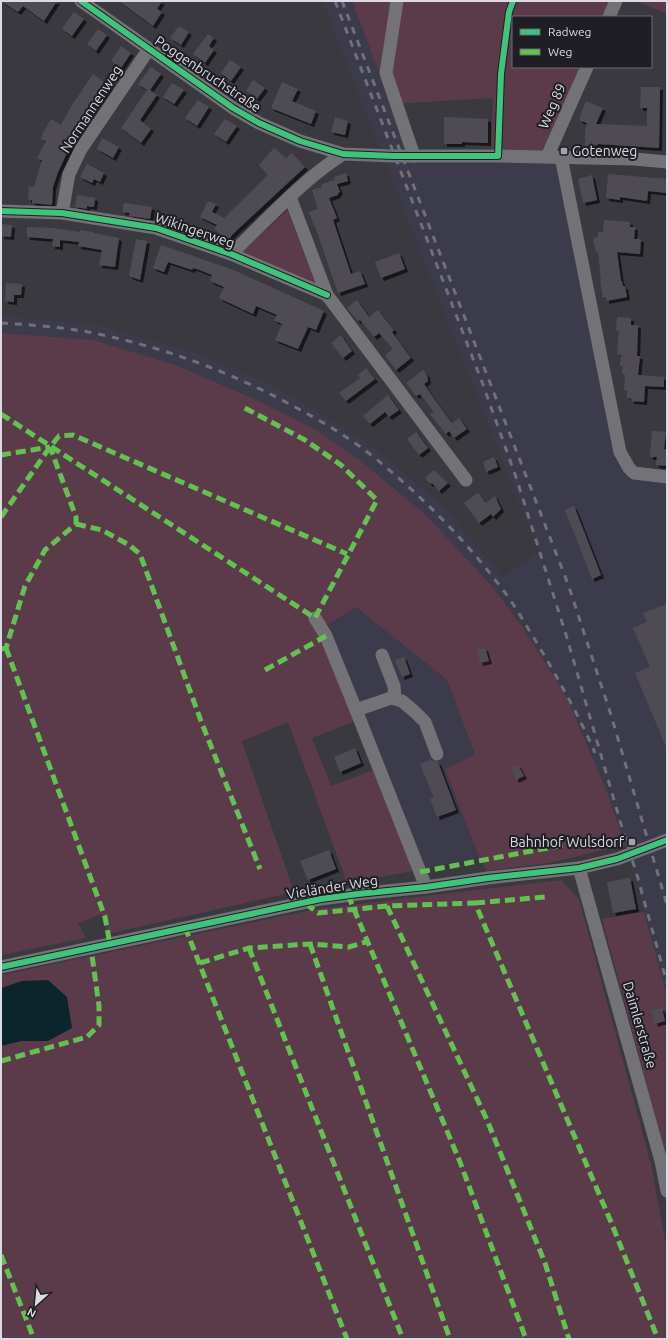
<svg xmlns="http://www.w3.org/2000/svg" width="668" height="1340" font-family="Ubuntu,sans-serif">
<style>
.built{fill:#3b3b4c}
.green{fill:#5b3a4a}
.water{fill:#0b252c}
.building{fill:#504c54;filter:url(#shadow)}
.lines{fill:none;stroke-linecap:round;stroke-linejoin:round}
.minor{stroke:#727277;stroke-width:13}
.rail{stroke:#707076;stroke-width:3;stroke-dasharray:7 7;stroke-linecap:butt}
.quiet{stroke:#63c152;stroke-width:5;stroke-dasharray:10 5;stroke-linecap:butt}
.cycleway-casing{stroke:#1e1e24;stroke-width:8}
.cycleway{stroke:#40c37c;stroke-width:6}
.poi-dot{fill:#a2a3aa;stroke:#1e1e24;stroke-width:1.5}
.labels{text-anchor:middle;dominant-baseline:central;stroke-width:4;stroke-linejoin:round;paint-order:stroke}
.street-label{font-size:14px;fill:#dbdce3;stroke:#1e1e24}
.poi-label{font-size:14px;fill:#dbdce3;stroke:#1e1e24;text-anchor:start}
</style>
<defs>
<filter id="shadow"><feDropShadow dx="3" dy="3" stdDeviation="0" flood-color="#0009"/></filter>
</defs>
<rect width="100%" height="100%" fill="#39393f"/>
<!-- built -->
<g class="built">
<polygon points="322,1 352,1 391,104 410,159 555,162 598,373 626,475 667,481 667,995 628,852 625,845 608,794 567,698 524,629 492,586 426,515 361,461 315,429 261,402 178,366 94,340 1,333 1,316 98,325 190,351 281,389 371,446 440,503 503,577 538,551"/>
<polygon points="356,607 447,680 475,756 445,769 479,857 424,869 325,626"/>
</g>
<!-- green -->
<g class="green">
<polygon points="352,1 612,1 605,17 513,17 513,67 582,67 546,151 491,151 493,98 391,104"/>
<polygon points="637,1 667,1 667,14"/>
<polygon points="287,210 316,283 243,252"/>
<polygon points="1,333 94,340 178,366 261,402 315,429 361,461 426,515 492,586 524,629 567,698 608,794 625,845 549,863 487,871 479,857 445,769 475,755 447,680 356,607 325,626 363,718 312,738 331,786 382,767 424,869 347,883 288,722 242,741 294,892 108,934 101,914 78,923 86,938 1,955"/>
<polygon points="561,880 579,899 651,1164 667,1250 667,1339 1,1339 1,975 316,909"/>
<polygon points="644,912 667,995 667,1159 602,919"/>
</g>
<!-- water -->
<polygon class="water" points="48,980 67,997 72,1028 48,1041 21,1041 1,1046 1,988 22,981"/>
<!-- building -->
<g class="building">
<polygon points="1,1 57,1 44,21 23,6 18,12"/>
<polygon points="119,1 162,1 157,9 162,12 153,26"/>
<polygon points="74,12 84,19 72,36 62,29"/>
<polygon points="179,26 189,32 181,45 170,38"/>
<polygon points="98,29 107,35 96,51 87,44"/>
<polygon points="208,34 214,38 209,46 214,50 205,63 193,54"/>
<polygon points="121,46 131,53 121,68 111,61"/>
<polygon points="230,60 241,67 231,81 221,73"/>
<polygon points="151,67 161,74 150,90 157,95 140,120 151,129 141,143 121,128 147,90 138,84"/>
<polygon points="93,74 110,86 96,106 95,105 67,153 58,172 53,187 52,205 32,203 32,200 28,200 29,187 34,187 42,160 37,158 46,141 41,139 43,133 51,119 61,125 72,105"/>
<polygon points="253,80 265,88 257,99 246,91"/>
<polygon points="282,82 298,89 292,101 316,111 311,124 271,108"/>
<polygon points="172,83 184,90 174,104 163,97"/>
<polygon points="641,87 660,87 659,148 598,144 598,145 585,146 585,131 587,123 579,120 586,101 603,108 596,124 647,126 647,108 640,108"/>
<polygon points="198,100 209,107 197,126 185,118"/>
<polygon points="335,117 348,121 345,135 331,132"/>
<polygon points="444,117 488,119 488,143 462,142 462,144 444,144"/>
<polygon points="225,119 237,126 226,142 214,134"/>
<polygon points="102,138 119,147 113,158 97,149"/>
<polygon points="274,148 286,158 292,153 305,167 235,232 225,243 217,235 219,233 214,228 217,225 200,217 208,201 216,204 212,212 224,218 268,175 259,165"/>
<polygon points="87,164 104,173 100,182 94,179 92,183 80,177"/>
<polygon points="346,173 348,181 337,184 340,192 338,193 338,195 329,198 337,218 333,220 351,274 360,271 365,284 338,293 315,226 314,226 309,212 318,209 312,190 322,187 322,184 335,180 334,177"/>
<polygon points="608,174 667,179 667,193 648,191 647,201 620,197 620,200 606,198"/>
<polygon points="592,175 597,200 583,203 578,179"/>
<polygon points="77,195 95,198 94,207 87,206 87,209 75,207"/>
<polygon points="124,203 152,207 150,219 129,216 130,213 122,212"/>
<polygon points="604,220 630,222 630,227 635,227 634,239 641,239 640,254 617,252 621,281 622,281 623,286 625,286 627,297 606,301 606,297 603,298 600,281 601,281 598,251 596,252 593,238 598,237 598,232 603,232"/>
<polygon points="1,224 12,225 11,237 1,236"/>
<polygon points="27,227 53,228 80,232 80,230 93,232 93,233 119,238 115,267 99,265 102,250 78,246 79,242 60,240 60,247 52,246 53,239 27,237"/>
<polygon points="136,239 147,241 140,280 129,276"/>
<polygon points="161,245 231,269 324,311 316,330 308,327 298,349 275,340 282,324 274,320 277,315 256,306 253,314 219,298 224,287 210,281 212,275 197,269 193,268 192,270 168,262 164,272 153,268"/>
<polygon points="399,253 405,269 381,278 375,262"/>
<polygon points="6,283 22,284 21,295 14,295 14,302 5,301"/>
<polygon points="357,300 369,317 378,310 394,330 392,332 411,358 396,370 385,355 393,349 379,333 374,337 360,320 358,321 347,308"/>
<polygon points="617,317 631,318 631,325 638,325 637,356 640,356 638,375 664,377 664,387 645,386 644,402 631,401 631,398 627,398 627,390 624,390 625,375 622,374 623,366 620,366 621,355 617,354 619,331 616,331"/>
<polygon points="341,335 352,351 343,358 331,343"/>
<polygon points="366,368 375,379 346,401 339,393 360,378 358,375"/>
<polygon points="423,370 427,375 428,381 424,384 435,400 452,423 459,418 467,429 454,438 449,431 446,434 430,414 434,412 420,394 416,396 406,383"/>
<polygon points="388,395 399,410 389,417 385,412 370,424 363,416"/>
<polygon points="652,431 666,432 664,449 667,449 667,466 656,465 657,457 650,457"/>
<polygon points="416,432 428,448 419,455 407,439"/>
<polygon points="494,457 498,467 486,472 483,462"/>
<polygon points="434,470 448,483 439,491 432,483 430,484 425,478"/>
<polygon points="478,493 486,503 495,496 501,509 493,517 491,514 479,523 464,503"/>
<polygon points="574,506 601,575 592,579 565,510"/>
<polygon points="667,604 667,749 635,673 650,667 633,628 647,622 643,613"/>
<polygon points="485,648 489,661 480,663 477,650"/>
<polygon points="404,657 410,674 402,677 395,660"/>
<polygon points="355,748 361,763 340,772 334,757"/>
<polygon points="431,760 438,762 456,810 437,817 430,799 434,798 420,764"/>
<polygon points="518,765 524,776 516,780 511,768"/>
<polygon points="329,850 336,869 308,880 300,861"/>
<polygon points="630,878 636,909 613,913 607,882"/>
<polygon points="662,1008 665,1021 655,1024 651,1010"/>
</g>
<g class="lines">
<!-- minor -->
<g class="minor">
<polyline points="81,1 233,108 259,123 300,141 343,154 394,156 498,156 634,159 667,162"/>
<polyline points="397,1 386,73 414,156"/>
<polyline points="609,17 616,1"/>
<polyline points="547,157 587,67"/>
<polyline points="561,157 620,452 629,468 634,473 667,477"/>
<polyline points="290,197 327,295 466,480"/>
<polyline points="1,211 62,213 156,228 231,254 327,295"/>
<polyline points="62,213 69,174 81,149 149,49"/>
<path d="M231,254C267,220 301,181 343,154"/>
<polyline points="315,618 326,636 356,710 426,887"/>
<polyline points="382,655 394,686 395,698"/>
<polyline points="356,710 391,698 402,701 415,712 425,722 437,754"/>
<polyline points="579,868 661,1161 667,1191"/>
<polyline points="1,967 321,899 358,894 426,887 488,878 579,868 617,859 667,840"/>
</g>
<!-- rail -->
<g class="rail">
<polyline points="335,1 482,382 516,477 567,638 621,824 637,875 667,983"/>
<polyline points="342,1 568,584 611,715 667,905"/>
<path d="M1,323C33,325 66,327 98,334C171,349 240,376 304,412C326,424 348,437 367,452C377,459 385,467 394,474C431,506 466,542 496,581C512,600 524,622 537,643C558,679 579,715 595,753"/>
</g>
<!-- quiet -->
<g class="quiet">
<polyline points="1,414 315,618 377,500 341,465 305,440 243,407"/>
<polyline points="1,455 50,447"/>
<polyline points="1,517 50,447 59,436 73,435 347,554"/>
<polyline points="76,524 102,530 129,545 140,554 201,721 260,869"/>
<polyline points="6,648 105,917 110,944"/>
<polyline points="1,649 6,648 25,586 45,550 76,524 76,517 50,447"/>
<polyline points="265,670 326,636"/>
<polyline points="420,872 590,840"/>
<polyline points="348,895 460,1162 526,1339"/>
<polyline points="308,902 310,907 318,913 387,906 475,903 611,1222 658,1339"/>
<polyline points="475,903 545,897"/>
<polyline points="387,906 487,1120 545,1263 569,1339"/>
<polyline points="185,927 347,1339"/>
<polyline points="310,944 450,1339"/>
<polyline points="249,948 403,1339"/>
<polyline points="200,963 249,948 310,944 349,947 369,941"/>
<polyline points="1,1061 87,1037 99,1025 99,1006 91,948"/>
<polyline points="1,1255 34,1339"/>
</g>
<!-- cycleway casing -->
<g class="cycleway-casing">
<g id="cycleway">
<polyline points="81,1 233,108 259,123 300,141 343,154 394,156 498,156 501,74 509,12 513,1"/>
<polyline points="1,211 62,213 156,228 231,254 327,295"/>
<polyline points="1,967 321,899 358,894 426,887 488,878 579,868 617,859 667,840"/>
</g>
</g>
<!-- cycleway -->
<use href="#cycleway" class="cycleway"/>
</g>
<!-- markers -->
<g class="poi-dot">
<rect x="560" y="147" width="8" height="8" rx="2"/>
<rect x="628" y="838" width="8" height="8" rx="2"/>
</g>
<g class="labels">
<!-- street labels -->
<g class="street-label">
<text transform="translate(208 74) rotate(34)">Poggenbruchstraße</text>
<text transform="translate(552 106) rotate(-66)">Weg 89</text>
<text transform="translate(91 109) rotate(-57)">Normannenweg</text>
<text transform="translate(195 230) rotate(19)">Wikingerweg</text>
<text transform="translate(332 887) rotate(-9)">Vieländer Weg</text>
<text transform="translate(640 1025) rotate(74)">Daimlerstraße</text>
</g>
<!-- poi labels -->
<g class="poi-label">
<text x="572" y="151">Gotenweg</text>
<text x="624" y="842" text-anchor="end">Bahnhof Wulsdorf</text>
</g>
</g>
<!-- border -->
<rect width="668" height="1340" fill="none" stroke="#dbdce3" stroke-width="4"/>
<!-- legend -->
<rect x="512" y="16" width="140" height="52" fill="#1e1e24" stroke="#6a6a70"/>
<rect x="520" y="29" width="20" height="6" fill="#40c37c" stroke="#6a6a70"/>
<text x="548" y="36" font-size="12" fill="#dbdce3">Radweg</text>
<rect x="520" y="49" width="20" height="6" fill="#63c152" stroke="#6a6a70"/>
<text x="548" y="56" font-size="12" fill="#dbdce3">Weg</text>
<!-- north arrow -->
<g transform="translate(36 1304) rotate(207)" stroke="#1e1e24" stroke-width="3" paint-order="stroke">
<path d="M0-3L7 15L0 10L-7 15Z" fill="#dbdce3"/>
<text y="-6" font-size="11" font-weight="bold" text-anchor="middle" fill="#dbdce3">N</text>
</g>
</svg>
